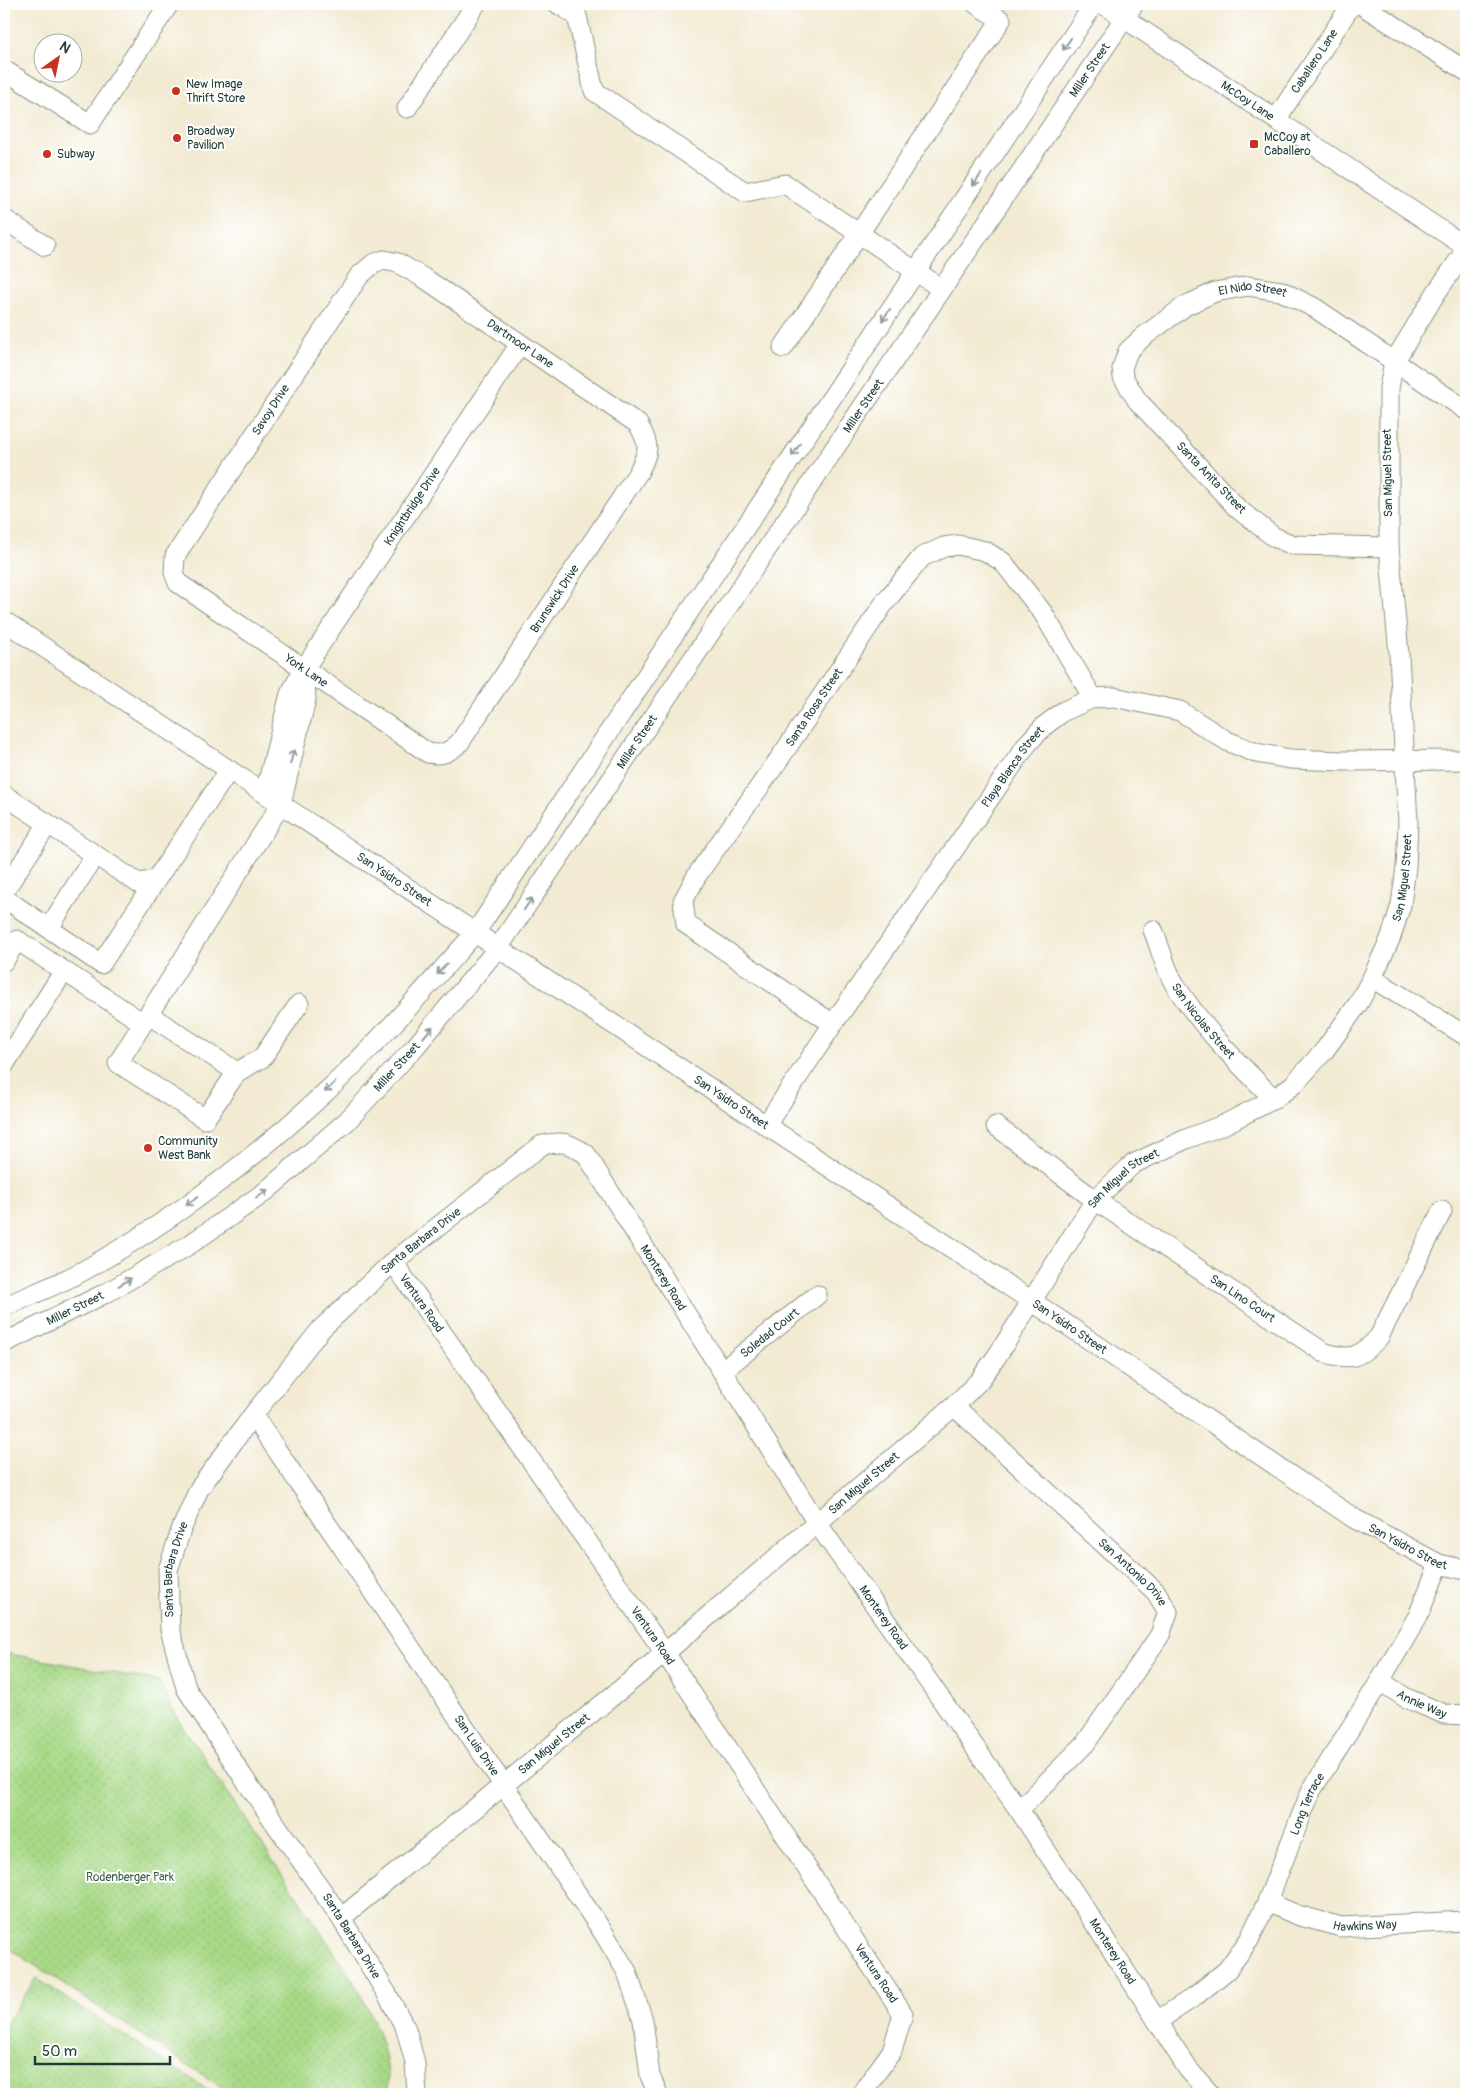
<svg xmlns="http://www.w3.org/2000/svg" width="1470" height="2098" font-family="Pangolin,sans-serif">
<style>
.park{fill:url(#park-dots);stroke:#648b5e}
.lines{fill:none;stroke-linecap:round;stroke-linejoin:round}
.minor-casing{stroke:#889483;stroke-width:21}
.minor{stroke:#fff;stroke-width:19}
.oneway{stroke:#8f9e9a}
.poi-dot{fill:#c8321e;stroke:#fff;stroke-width:2}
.labels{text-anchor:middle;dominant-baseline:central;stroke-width:4;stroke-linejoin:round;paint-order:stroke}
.street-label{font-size:12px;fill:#1f3d34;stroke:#fff}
.poi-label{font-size:12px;fill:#1f3d34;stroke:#fff;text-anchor:start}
.park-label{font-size:12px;fill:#416449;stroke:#fff}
</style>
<defs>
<pattern id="park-dots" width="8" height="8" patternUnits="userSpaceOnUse" patternTransform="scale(1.25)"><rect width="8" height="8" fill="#a8d987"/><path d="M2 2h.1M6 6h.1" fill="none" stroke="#90bb75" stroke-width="1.8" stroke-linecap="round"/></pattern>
</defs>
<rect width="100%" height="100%" fill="#fff"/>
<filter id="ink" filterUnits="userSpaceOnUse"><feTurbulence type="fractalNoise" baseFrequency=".02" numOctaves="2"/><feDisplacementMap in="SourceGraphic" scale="10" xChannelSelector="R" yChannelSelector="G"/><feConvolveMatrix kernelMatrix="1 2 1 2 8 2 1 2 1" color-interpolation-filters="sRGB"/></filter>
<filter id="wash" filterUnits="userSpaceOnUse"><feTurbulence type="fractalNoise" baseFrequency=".0096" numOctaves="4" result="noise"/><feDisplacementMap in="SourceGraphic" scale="20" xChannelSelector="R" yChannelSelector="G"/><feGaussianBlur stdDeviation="1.12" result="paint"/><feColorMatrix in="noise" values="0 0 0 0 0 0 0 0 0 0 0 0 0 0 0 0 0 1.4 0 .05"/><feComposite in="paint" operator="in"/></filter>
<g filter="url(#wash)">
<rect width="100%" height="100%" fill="#f2ead2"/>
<!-- park -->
<g class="park">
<path d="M4,1653L159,1681L177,1718L351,1977C372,2014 391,2051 388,2094H232L4,1945Z"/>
<polygon points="36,1978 214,2094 4,2094 4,2027"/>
</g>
</g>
<g filter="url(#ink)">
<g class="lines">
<!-- minor casing -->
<g class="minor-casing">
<g id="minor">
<polyline points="558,4 577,16 594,91 745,192 785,184 942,289"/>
<path id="s1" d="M1103,4L1466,247"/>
<polyline points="1360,4 1466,71"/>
<polyline points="4,70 90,124 169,4"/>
<polyline points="407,108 476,4"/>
<path id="s2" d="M1277,118L1352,4"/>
<polyline points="4,219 45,246"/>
<path d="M384,260L398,263L427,280L638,424C651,446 649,451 638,473L460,742C450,752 442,756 428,753L178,583L174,572L175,556L359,276L373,264Z"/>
<polyline points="783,348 1001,20 976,4"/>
<path id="s3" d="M1389,547L1293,545L1274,537L1238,509L1137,400L1123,377L1122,368L1128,351L1143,337L1185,306L1215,292L1248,286L1281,291L1315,308L1466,410"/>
<path id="s4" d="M4,621L1030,1300L1355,1519L1439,1564L1466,1570"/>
<path id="s5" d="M265,793L290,694L304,669L520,344"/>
<polyline points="4,795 138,883 156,880 229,770"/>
<polyline points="4,891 48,824"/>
<polyline points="4,898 101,964 156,880"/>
<polyline points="49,928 95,855"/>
<path id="s6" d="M1153,930C1160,947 1165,968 1174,983C1201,1027 1238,1063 1274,1099"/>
<polyline points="4,961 17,940 143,1023 281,804 306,699 304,669"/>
<polyline points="1372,978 1466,1036"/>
<polyline points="149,1015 237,1072"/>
<polyline points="143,1023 118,1063 205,1119 237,1072 262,1058 299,1004"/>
<path id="s7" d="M833,1024L686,924L683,901L697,875L782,755L885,602L922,557L944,547L958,545L985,551L1003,562L1043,613L1093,698"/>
<polyline points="4,1065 64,971"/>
<path id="s8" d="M766,1125L833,1024L1028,743L1044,726L1064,711L1093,698L1114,697L1180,711L1227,741L1256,753L1290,759L1343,761L1466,760"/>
<path id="s9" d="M996,1126L1095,1200L1323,1352C1350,1361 1359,1359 1379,1337L1442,1211"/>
<path id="s10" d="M393,1262L665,1653L903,2014L892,2051L861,2094"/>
<path d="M4,1307C32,1294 63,1283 90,1267C171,1221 247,1164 316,1101C373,1049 424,990 475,933L1094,4"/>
<path id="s11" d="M4,1343L108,1292L189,1245L265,1192L347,1121L415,1047L498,948L1134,4"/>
<path id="s12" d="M722,1371L817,1295"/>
<path id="s13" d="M954,1406L1156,1592L1168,1612L1160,1635L1085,1744L1019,1810"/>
<path id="s14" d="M253,1415L603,1932L627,1972L643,2020L650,2076L658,2094"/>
<path id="s15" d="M1380,1681L1406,1698L1444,1714L1466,1715"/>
<path id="s16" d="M1267,1902L1297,1915L1341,1927L1466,1921"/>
<path id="s17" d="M341,1918L665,1653L954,1406L979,1381L997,1356L1095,1200L1133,1164L1186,1139L1223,1125L1274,1099L1294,1084L1324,1051L1358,1004L1372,978L1391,937L1401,905L1406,867L1408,823L1399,654L1389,547V388L1394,362L1436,293L1466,250"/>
<path id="s18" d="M1157,2021L1194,1997L1227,1970L1249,1940L1267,1902L1311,1791L1380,1681L1418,1616L1439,1564"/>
<path id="s19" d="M417,2094L415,2063L406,2029L387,1994L341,1918L243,1777L186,1688L170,1629L168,1570L181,1530L199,1489L253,1415L321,1329L393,1262L542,1145C564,1141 567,1142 586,1154L817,1523L1019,1810L1095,1924L1188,2069L1210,2094"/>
</g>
</g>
<!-- minor -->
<use href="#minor" class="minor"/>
</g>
<!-- one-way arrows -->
<defs><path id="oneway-shaft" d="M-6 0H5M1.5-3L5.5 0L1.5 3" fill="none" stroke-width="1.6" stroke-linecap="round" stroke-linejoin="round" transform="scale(1.25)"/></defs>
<g class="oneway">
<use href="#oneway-shaft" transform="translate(1067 44) rotate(124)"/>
<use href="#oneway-shaft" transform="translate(977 180) rotate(124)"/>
<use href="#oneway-shaft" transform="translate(886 315) rotate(124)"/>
<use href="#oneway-shaft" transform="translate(796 450) rotate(124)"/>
<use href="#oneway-shaft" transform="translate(292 757) rotate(-76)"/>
<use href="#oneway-shaft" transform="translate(528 904) rotate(-56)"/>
<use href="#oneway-shaft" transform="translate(442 969) rotate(132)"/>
<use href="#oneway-shaft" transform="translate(428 1032) rotate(-50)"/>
<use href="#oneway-shaft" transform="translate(330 1087) rotate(135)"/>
<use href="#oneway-shaft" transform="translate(262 1194) rotate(-36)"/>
<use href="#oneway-shaft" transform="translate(192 1201) rotate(144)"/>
<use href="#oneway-shaft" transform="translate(125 1282) rotate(-31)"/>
</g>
</g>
<!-- markers -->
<g class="poi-dot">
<circle cx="176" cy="91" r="5"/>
<circle cx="177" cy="138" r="5"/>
<rect x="1249" y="139" width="10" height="10" rx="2.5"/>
<circle cx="47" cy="154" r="5"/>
<circle cx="148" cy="1148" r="5"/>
</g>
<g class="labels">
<!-- street labels -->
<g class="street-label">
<text stroke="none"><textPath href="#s2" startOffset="68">Caballero Lane</textPath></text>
<text stroke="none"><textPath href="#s11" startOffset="1699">Miller Street</textPath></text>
<text stroke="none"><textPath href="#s1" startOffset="174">McCoy Lane</textPath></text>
<text stroke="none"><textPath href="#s3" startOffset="509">El Nido Street</textPath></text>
<text transform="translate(520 344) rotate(34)">Dartmoor Lane</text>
<text stroke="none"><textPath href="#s11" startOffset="1294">Miller Street</textPath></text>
<text transform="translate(271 410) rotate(-57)">Savoy Drive</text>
<text transform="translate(1388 473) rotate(-91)">San Miguel Street</text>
<text transform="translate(1211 478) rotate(46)">Santa Anita Street</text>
<text stroke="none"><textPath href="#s5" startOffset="326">Knightbridge Drive</textPath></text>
<text transform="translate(555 599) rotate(-57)">Brunswick Drive</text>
<text transform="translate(306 671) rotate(34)">York Lane</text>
<text stroke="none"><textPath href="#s7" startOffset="435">Santa Rosa Street</textPath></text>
<text stroke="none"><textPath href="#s11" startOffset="889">Miller Street</textPath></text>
<text stroke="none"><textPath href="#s8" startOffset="435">Playa Blanca Street</textPath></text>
<text stroke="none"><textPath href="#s17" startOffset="1520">San Miguel Street</textPath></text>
<text stroke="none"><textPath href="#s4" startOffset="468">San Ysidro Street</textPath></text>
<text stroke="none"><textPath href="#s6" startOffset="105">San Nicolas Street</textPath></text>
<text stroke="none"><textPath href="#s11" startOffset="484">Miller Street</textPath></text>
<text stroke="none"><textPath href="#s4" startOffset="872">San Ysidro Street</textPath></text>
<text stroke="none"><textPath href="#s17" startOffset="1085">San Miguel Street</textPath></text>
<text stroke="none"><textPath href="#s19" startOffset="1014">Santa Barbara Drive</textPath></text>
<text stroke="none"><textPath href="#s19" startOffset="1361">Monterey Road</textPath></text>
<text stroke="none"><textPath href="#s9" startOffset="301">San Lino Court</textPath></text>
<text stroke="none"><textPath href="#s10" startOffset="50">Ventura Road</textPath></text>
<text stroke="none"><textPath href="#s11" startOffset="79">Miller Street</textPath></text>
<text stroke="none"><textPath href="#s4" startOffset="1278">San Ysidro Street</textPath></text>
<text stroke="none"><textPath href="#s12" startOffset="61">Soledad Court</textPath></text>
<text stroke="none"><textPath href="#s17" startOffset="680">San Miguel Street</textPath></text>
<text stroke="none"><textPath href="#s4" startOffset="1682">San Ysidro Street</textPath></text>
<text stroke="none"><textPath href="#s19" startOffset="594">Santa Barbara Drive</textPath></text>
<text stroke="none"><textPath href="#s13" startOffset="244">San Antonio Drive</textPath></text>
<text stroke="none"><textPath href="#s19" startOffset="1766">Monterey Road</textPath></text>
<text stroke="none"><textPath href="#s10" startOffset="455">Ventura Road</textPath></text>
<text stroke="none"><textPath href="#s15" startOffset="48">Annie Way</textPath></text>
<text stroke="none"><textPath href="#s17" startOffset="275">San Miguel Street</textPath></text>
<text stroke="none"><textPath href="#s14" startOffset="399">San Luis Drive</textPath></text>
<text stroke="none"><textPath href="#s18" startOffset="272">Long Terrace</textPath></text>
<text stroke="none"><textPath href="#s16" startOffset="102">Hawkins Way</textPath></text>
<text transform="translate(351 1936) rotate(58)">Santa Barbara Drive</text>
<text stroke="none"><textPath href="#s19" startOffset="2171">Monterey Road</textPath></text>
<text stroke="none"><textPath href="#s10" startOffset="860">Ventura Road</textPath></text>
</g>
<!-- poi labels -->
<g class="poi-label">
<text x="186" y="84">New Image<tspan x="186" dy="14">Thrift Store</tspan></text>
<text x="187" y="131">Broadway<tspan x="187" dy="14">Pavilion</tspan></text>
<text x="1264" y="137">McCoy at<tspan x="1264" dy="14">Caballero</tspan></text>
<text x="57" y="154">Subway</text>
<text x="158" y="1141">Community<tspan x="158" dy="14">West Bank</tspan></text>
</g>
<!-- park labels -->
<g class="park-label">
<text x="130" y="1877">Rodenberger Park</text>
</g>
</g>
<!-- margin -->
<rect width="1470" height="2098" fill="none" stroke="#fff" stroke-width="20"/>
<!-- north arrow -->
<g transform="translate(58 58) rotate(33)"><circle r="24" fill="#ffffff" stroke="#a5b1ae"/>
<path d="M0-4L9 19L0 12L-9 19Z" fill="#c8321e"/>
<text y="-8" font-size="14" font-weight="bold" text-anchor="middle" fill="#1f3d34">N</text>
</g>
<!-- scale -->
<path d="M35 2056v8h135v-8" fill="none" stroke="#1f3d34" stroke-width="2.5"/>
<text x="42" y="2056" font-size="15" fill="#1f3d34" stroke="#ffffff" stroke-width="4" paint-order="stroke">50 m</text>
</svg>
